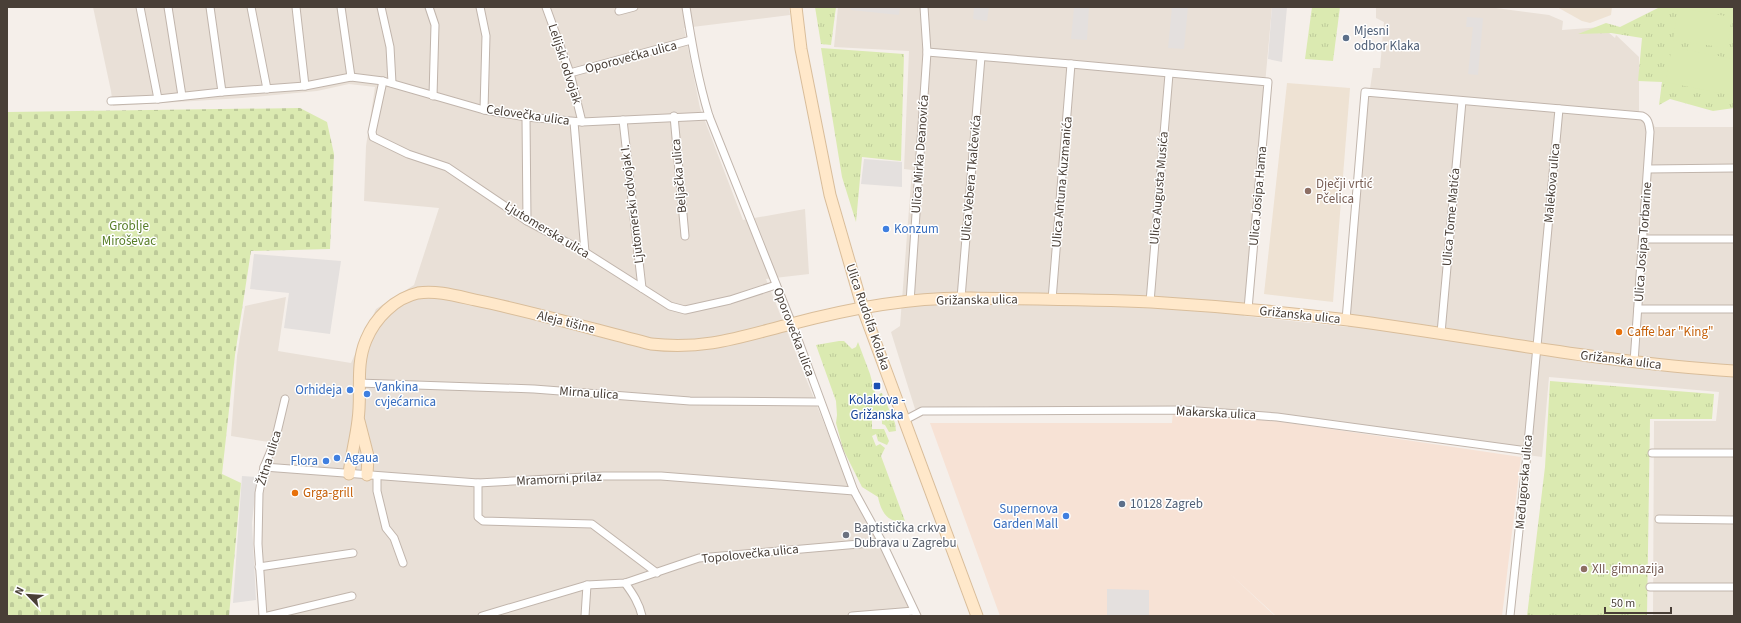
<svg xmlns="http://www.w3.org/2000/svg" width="1741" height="623" font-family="'Source Sans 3',sans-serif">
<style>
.residential{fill:#e9e0d7}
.commercial{fill:#f7e2d5}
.education{fill:#eee2d3}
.grass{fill:url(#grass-tufts)}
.cemetery{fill:url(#cemetery-stones)}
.pitch{fill:#dbeab1}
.parking{fill:#e4e0de}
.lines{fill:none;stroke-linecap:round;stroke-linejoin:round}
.street-casing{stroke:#c1b5ac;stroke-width:9}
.secondary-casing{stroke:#d9bd9a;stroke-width:13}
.street{stroke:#fff;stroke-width:7}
.secondary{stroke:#ffe8ca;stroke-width:11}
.service-dot{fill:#5c6f8a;stroke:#fff;stroke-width:1.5}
.education-dot{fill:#8d6e63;stroke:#fff;stroke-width:1.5}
.shop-dot{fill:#3f7fe0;stroke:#fff;stroke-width:1.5}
.food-dot{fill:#e8710a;stroke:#fff;stroke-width:1.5}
.transit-dot{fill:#1a4fb4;stroke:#fff;stroke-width:1.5}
.worship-dot{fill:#6b7280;stroke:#fff;stroke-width:1.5}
.labels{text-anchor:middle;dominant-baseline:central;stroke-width:3;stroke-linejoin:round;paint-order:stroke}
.service-label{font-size:13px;fill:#4e5e75;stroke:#fff;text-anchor:start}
.street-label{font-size:13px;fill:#493f37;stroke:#fff}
.education-label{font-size:13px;fill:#785e54;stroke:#fff;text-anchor:start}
.park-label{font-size:13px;fill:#587e28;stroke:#fff}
.shop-label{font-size:13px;fill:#366cbe;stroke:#fff;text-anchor:start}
.food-label{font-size:13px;fill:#c56008;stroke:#fff;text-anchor:start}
.transit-label{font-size:13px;fill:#164399;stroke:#fff}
.worship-label{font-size:13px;fill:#5b616d;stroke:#fff;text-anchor:start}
</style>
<defs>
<pattern id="grass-tufts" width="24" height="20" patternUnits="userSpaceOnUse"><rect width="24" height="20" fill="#dbeab1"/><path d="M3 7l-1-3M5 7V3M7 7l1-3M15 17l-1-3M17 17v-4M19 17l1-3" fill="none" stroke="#bdca99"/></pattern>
<pattern id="cemetery-stones" width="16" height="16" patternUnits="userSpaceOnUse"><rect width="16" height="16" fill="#dbeab1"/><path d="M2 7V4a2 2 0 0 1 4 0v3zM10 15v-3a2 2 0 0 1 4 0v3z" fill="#bdca99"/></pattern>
</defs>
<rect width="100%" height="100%" fill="#f5efea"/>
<!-- residential -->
<g class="residential">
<polygon points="93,7 789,7 790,15 684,28 700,108 743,220 805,209 809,274 766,279 842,468 913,616 262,616 260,500 269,442 231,436 237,356 245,306 286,297 278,351 351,363 376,309 414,285 439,208 364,201 366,146 375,87 349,84 317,91 242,98 113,106 111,91"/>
<polygon points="838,7 1272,7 1244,316 1348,327 1368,103 1373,68 1380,68 1384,22 1376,18 1376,7 1488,7 1549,15 1563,21 1562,30 1602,27 1615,38 1616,35 1639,57 1639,113 1651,120 1655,127 1734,127 1734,616 1653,616 1654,421 1716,421 1719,392 1549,377 1542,457 1249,417 1173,412 985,406 915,409 891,332 900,326 912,170 904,169 909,51 834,47"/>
</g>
<!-- commercial -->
<polygon class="commercial" points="1173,412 1249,417 1521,457 1502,616 1276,616 1229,573 1275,616 1000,616 930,423 1172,423"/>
<!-- education -->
<g class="education">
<polygon points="1557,7 1612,7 1611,15 1590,23 1582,21"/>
<polygon points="1287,83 1350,88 1333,302 1264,294"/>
</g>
<!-- grass -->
<g class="grass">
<polygon points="815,7 836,7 831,45 821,44"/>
<polygon points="1312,7 1340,7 1333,61 1305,59"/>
<polygon points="1660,7 1734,7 1734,108 1713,111 1670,99 1659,105 1662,82 1638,81 1642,38 1611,33 1578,34 1606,23 1620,27"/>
<polygon points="821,48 904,54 901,161 862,157 856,222 842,177"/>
<path d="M839,341H844L852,349L856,347L858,342L870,374L877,400L879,399V394L882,393L895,423L896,431L889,432L885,425L882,424V420L872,419V429H884L889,441L887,445L878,441L876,434L872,436L876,446L880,444L885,448L881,456L905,521C888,524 881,512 878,497L862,487L843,449L836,423L837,415L836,401L816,345Z"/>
<polygon points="1550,381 1714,394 1712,419 1650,419 1647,616 1527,616 1545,467"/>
</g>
<!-- cemetery -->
<polygon class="cemetery" points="300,108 327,122 334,154 330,249 251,251 235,355 222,474 241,483 229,616 7,616 7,112"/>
<!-- pitch -->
<g class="pitch">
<polygon points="1678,8 1732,17 1727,48 1673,40"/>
<polygon points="1672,47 1734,59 1734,96 1665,82"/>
<rect x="1632" y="553" width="7" height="63"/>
</g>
<!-- parking -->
<g class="parking">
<polygon points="850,7 900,7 899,15 851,10"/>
<polygon points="974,7 989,7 987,21 973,19"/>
<polygon points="1074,7 1089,7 1087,40 1071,39"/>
<polygon points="1172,7 1188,7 1184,49 1168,48"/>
<polygon points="1272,7 1287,7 1282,62 1268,59"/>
<polygon points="1467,17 1483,18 1478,75 1468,74 1473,27 1466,27"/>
<polygon points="864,159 902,162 902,187 861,184"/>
<polygon points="254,254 341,261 330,334 284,328 289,293 250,289"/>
<polygon points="242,476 257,477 252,523 256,600 233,603"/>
<polygon points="1107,589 1149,590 1149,616 1107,616"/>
</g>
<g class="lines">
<!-- street casing -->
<g class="street-casing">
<g id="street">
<polyline points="140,7 158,99"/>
<polyline points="168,7 182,96"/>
<polyline points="210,7 222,92"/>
<polyline points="251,7 267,89"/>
<polyline points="296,7 305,86"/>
<polyline points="341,7 351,77"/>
<polyline points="381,7 390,47 392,83"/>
<polyline points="429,7 435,25 433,96"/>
<polyline points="480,7 486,36 484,110"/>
<polyline points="546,7 570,73 582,122"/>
<path d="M686,7C692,44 698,80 709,116L796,334L854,491L882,542L917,616"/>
<polyline points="619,11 634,7"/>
<polyline points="927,52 1071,64 1268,82 1248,309"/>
<polyline points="570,73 691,40"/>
<polyline points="383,81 372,132 373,137 408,154 447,167 527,221 585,252 670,306 685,310 730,300 776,285"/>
<polyline points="111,101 158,99 222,92 305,86 351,77 383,81 484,110 526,117 582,122 709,116"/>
<polyline points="674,116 685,236"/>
<polyline points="526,117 527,221"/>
<polyline points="623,120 642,288"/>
<polyline points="574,122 585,252"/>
<polyline points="1648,169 1734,168"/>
<polyline points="1643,239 1734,239"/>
<polyline points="961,298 981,57"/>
<polyline points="1052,300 1071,64"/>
<polyline points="910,302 927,52 924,7"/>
<polyline points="1150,302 1169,74"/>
<polyline points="1638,309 1734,309"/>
<path d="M1346,320L1365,92L1642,116C1649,119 1649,125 1650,132L1634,362"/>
<polyline points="1441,333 1462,101"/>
<polyline points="358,383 534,389 690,401 820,402"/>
<polyline points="905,420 922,411 1184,410 1277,417 1528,451"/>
<polyline points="1652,453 1734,453"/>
<polyline points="264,467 478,483 603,476 661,476 854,491"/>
<polyline points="377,476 377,491 386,528 394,538 403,563"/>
<polyline points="478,483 478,517 483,521 592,524 657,573"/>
<polyline points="1659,519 1734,520"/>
<polyline points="259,567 353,553"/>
<path d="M625,583C633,594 639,603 642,616"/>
<polyline points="1650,587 1734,587"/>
<polyline points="263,616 258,544 259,493 264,467 275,441 285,399"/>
<polyline points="268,616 352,596"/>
<polyline points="482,616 587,585 625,583 699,558 882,542"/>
<polyline points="585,616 587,585"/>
<polyline points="852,616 914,611"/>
<polyline points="1510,616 1527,454 1559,109"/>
</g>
</g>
<!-- secondary casing -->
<g class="secondary-casing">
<g id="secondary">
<polyline points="796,7 801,49 830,195 863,309 977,616"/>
<polyline points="359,421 368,456 367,475"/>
<path d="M349,474C351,456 356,438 358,420C362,393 355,366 366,340C375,318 395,298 418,293C436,290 457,296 475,300C534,312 592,329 651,344C706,350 740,337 791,324C847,309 912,297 970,298C1030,299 1091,299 1151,302C1217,306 1282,312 1348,320C1477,337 1604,363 1734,371"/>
</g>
</g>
<!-- street -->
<use href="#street" class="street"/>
<!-- secondary -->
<use href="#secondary" class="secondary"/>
</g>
<!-- markers -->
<g class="service-dot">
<circle cx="1346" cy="38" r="4"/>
<circle cx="1122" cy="504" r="4"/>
</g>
<g class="education-dot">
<circle cx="1308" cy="191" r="4"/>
<circle cx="1584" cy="569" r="4"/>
</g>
<g class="shop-dot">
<circle cx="886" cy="229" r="4"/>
<circle cx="350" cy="390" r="4"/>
<circle cx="367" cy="394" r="4"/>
<circle cx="337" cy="458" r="4"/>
<circle cx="326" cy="461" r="4"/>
<circle cx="1066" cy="516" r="4"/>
</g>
<g class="food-dot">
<circle cx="1619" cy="332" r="4"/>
<circle cx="295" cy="493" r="4"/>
</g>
<rect class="transit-dot" x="873" y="382" width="8" height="8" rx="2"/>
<circle class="worship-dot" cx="846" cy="535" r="4"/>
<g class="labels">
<!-- service labels -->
<g class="service-label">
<text x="1354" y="31">Mjesni<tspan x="1354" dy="15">odbor Klaka</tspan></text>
<text x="1130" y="504">10128 Zagreb</text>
</g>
<!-- street labels -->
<g class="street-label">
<text transform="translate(631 57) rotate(-15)">Oporovečka ulica</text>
<text transform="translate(565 64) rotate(72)">Lelijski odvojak</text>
<text transform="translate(528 115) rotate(8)">Celovečka ulica</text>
<text transform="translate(920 154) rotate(-86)">Ulica Mirka Deanovića</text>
<text transform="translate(679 176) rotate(-95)">Beljačka ulica</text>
<text transform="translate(971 178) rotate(-85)">Ulica Vebera Tkalčevića</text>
<text transform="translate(1062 182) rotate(-85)">Ulica Antuna Kuzmanića</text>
<text transform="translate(1552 183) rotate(-85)">Malekova ulica</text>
<text transform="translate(1159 188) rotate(-85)">Ulica Augusta Musića</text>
<text transform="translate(1258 196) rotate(-85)">Ulica Josipa Hama</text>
<text transform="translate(632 204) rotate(-97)">Ljutomerski odvojak I.</text>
<text transform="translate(1451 217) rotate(-85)">Ulica Tome Matića</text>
<text transform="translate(547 230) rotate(31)">Ljutomerska ulica</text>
<text transform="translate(1643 242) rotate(-86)">Ulica Josipa Torbarine</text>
<text transform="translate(977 300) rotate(-1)">Grižanska ulica</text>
<text transform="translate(1300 315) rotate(6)">Grižanska ulica</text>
<text transform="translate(868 317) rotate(71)">Ulica Rudolfa Kolaka</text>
<text transform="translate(566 322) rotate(14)">Aleja tišine</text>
<text transform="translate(794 332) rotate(69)">Oporovečka ulica</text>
<text transform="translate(1621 360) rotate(7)">Grižanska ulica</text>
<text transform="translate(589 393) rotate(4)">Mirna ulica</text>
<text transform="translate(1216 413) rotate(3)">Makarska ulica</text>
<text transform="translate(269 458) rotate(-73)">Žitna ulica</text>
<text transform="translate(559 479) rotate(-3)">Mramorni prilaz</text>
<text transform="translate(1524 482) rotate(-85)">Međugorska ulica</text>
<text transform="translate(750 554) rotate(-6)">Topolovečka ulica</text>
</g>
<!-- education labels -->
<g class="education-label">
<text x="1316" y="184">Dječji vrtić<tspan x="1316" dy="15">Pčelica</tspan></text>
<text x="1592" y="569">XII. gimnazija</text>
</g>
<!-- park labels -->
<g class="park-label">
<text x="129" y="226">Groblje<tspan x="129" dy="15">Miroševac</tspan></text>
</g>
<!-- shop labels -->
<g class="shop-label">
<text x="894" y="229">Konzum</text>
<text x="375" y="387">Vankina<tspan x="375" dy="15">cvjećarnica</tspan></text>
<text x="342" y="390" text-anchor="end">Orhideja</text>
<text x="345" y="458">Agaua</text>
<text x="318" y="461" text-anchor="end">Flora</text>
<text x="1058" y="509" text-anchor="end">Supernova<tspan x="1058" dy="15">Garden Mall</tspan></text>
</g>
<!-- food labels -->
<g class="food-label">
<text x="1627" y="332">Caffe bar "King"</text>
<text x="303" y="493">Grga-grill</text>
</g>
<!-- transit labels -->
<g class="transit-label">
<text x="877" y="400">Kolakova -<tspan x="877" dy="15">Grižanska</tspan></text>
</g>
<!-- worship labels -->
<g class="worship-label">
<text x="854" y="528">Baptistička crkva<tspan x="854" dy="15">Dubrava u Zagrebu</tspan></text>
</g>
</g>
<!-- border -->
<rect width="1741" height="623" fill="none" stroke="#493f37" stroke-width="16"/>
<!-- north arrow -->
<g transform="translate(28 595) rotate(295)" stroke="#ffffff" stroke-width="3" paint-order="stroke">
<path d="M0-3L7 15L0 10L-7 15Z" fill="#493f37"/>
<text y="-6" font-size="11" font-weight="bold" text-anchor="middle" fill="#493f37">N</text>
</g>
<!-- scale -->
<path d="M1605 607v6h66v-6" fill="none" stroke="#493f37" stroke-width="2"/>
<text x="1611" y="607" font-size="12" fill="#493f37" stroke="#ffffff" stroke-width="3" paint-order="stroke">50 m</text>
</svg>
